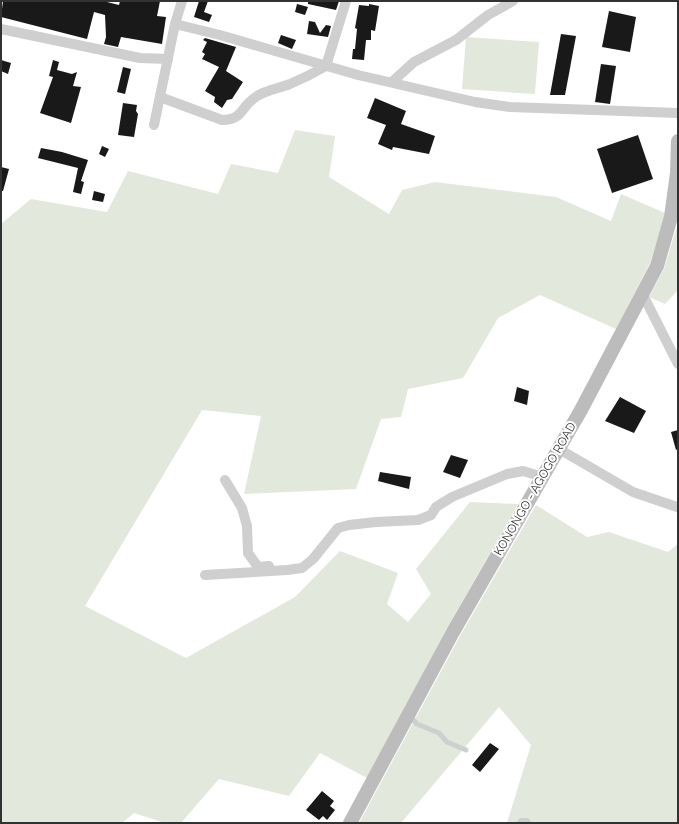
<svg xmlns="http://www.w3.org/2000/svg" width="679" height="824" font-family="Raleway,sans-serif">
<style>
.green{fill:#e2e8dc}
.building{fill:#191919}
.lines{fill:none;stroke-linecap:round;stroke-linejoin:round}
.service{stroke:#cfcfcf;stroke-width:5}
.minor{stroke:#cfcfcf;stroke-width:10}
.secondary{stroke:#bcbcbc;stroke-width:14}
.labels{text-anchor:middle;dominant-baseline:central;stroke-width:4;stroke-linejoin:round;paint-order:stroke}
.street-label{font-size:12px;fill:#323232;stroke:#fff}
</style>
<rect width="100%" height="100%" fill="#fff"/>
<!-- green -->
<g class="green">
<polygon points="466,37 539,42 535,94 462,89"/>
<polygon points="295,130 335,136 329,177 389,214 402,190 435,182 556,197 611,221 621,194 665,213 665,216 650,263 616,329 540,295 498,318 463,378 408,389 401,417 381,419 356,489 244,494 261,416 202,410 85,606 186,658 295,597 340,551 398,573 387,604 408,622 431,594 416,569 470,502 518,504 447,628 367,778 320,753 289,796 219,779 181,823 165,823 134,813 122,823 1,823 1,224 31,199 107,212 128,171 218,194 231,164 278,173"/>
<polygon points="676,229 678,229 678,290 665,304 649,297 664,269"/>
<polygon points="536,505 587,537 609,532 668,552 678,544 678,823 507,823 531,745 499,707 401,823 359,823 460,636"/>
</g>
<!-- building -->
<g class="building">
<polygon points="3,1 103,1 119,5 120,1 160,1 157,16 166,17 162,44 121,37 118,47 104,44 106,37 105,15 94,12 87,39 1,17"/>
<polygon points="199,1 208,1 204,12 212,15 209,22 194,17"/>
<polygon points="308,1 339,1 336,10 308,4"/>
<polygon points="297,4 308,7 305,15 295,12"/>
<polygon points="369,4 379,6 375,31 371,30 371,40 366,40 364,60 352,59 353,49 355,49 357,29 355,28 359,5 369,6"/>
<polygon points="609,11 636,17 630,52 602,47"/>
<polygon points="309,21 315,22 320,33 326,25 331,26 328,37 307,34"/>
<polygon points="561,34 576,36 565,95 550,95"/>
<polygon points="281,35 296,40 292,49 278,43"/>
<polygon points="205,38 236,47 226,71 243,82 232,99 227,100 222,108 214,102 215,97 205,91 219,67 202,59 205,54 202,52 207,42 203,40"/>
<polygon points="1,60 11,63 8,74 1,71"/>
<polygon points="53,60 59,62 57,70 72,74 77,72 73,86 81,87 71,123 40,113 53,77 49,76"/>
<polygon points="601,64 616,66 610,104 595,102"/>
<polygon points="123,67 131,69 125,94 117,92"/>
<polygon points="375,98 406,111 401,124 435,136 429,154 393,147 392,150 378,144 386,125 367,118"/>
<polygon points="123,103 137,105 136,111 138,114 134,137 118,135"/>
<polygon points="638,135 653,179 612,193 597,149"/>
<polygon points="102,146 109,149 105,157 99,154"/>
<polygon points="41,148 62,152 88,160 81,181 84,182 81,194 73,192 78,168 38,158"/>
<polygon points="1,167 9,169 3,191 1,191"/>
<polygon points="94,191 105,194 103,202 92,200"/>
<polygon points="517,387 529,391 527,405 514,401"/>
<polygon points="620,397 646,411 634,433 605,421"/>
<polygon points="678,430 678,449 676,450 671,432"/>
<polygon points="451,455 468,460 460,478 443,472"/>
<polygon points="380,472 411,477 409,489 378,481"/>
<polygon points="490,743 499,749 480,772 472,765"/>
<polygon points="322,791 334,801 330,806 335,810 327,820 323,816 319,820 306,810"/>
</g>
<g class="lines">
<!-- service -->
<polyline class="service" points="409,715 417,724 439,733 447,742 466,750"/>
<!-- minor -->
<g class="minor">
<polyline points="175,24 220,35 358,75 475,102 510,107 678,113"/>
<polyline points="1,29 140,58 168,59"/>
<polyline points="392,82 414,62 456,40 488,15 513,1"/>
<path d="M160,97L222,120C242,120 240,109 253,99C264,90 277,89 290,84C302,79 314,73 326,66L346,1"/>
<polyline points="154,125 175,24 182,1"/>
<polyline points="642,293 678,364"/>
<polyline points="559,449 633,492 677,507"/>
<polyline points="225,480 242,508 247,526 248,553 258,567 269,566"/>
<polyline points="205,575 287,570 302,568 313,559 338,528 349,525 376,522 418,520 431,515 436,507 452,497 507,474 523,471 543,477"/>
<polyline points="522,823 526,823"/>
</g>
<!-- secondary -->
<polyline class="secondary" points="350,823 453,632 581,410 657,266 671,217 677,173 678,141"/>
</g>
<g class="labels">
<!-- street labels -->
<g class="street-label">
<text transform="translate(535 489) rotate(-60)">KONONGO - AGOGO ROAD</text>
</g>
</g>
<!-- border -->
<rect width="679" height="824" fill="none" stroke="#323232" stroke-width="4"/>
</svg>
